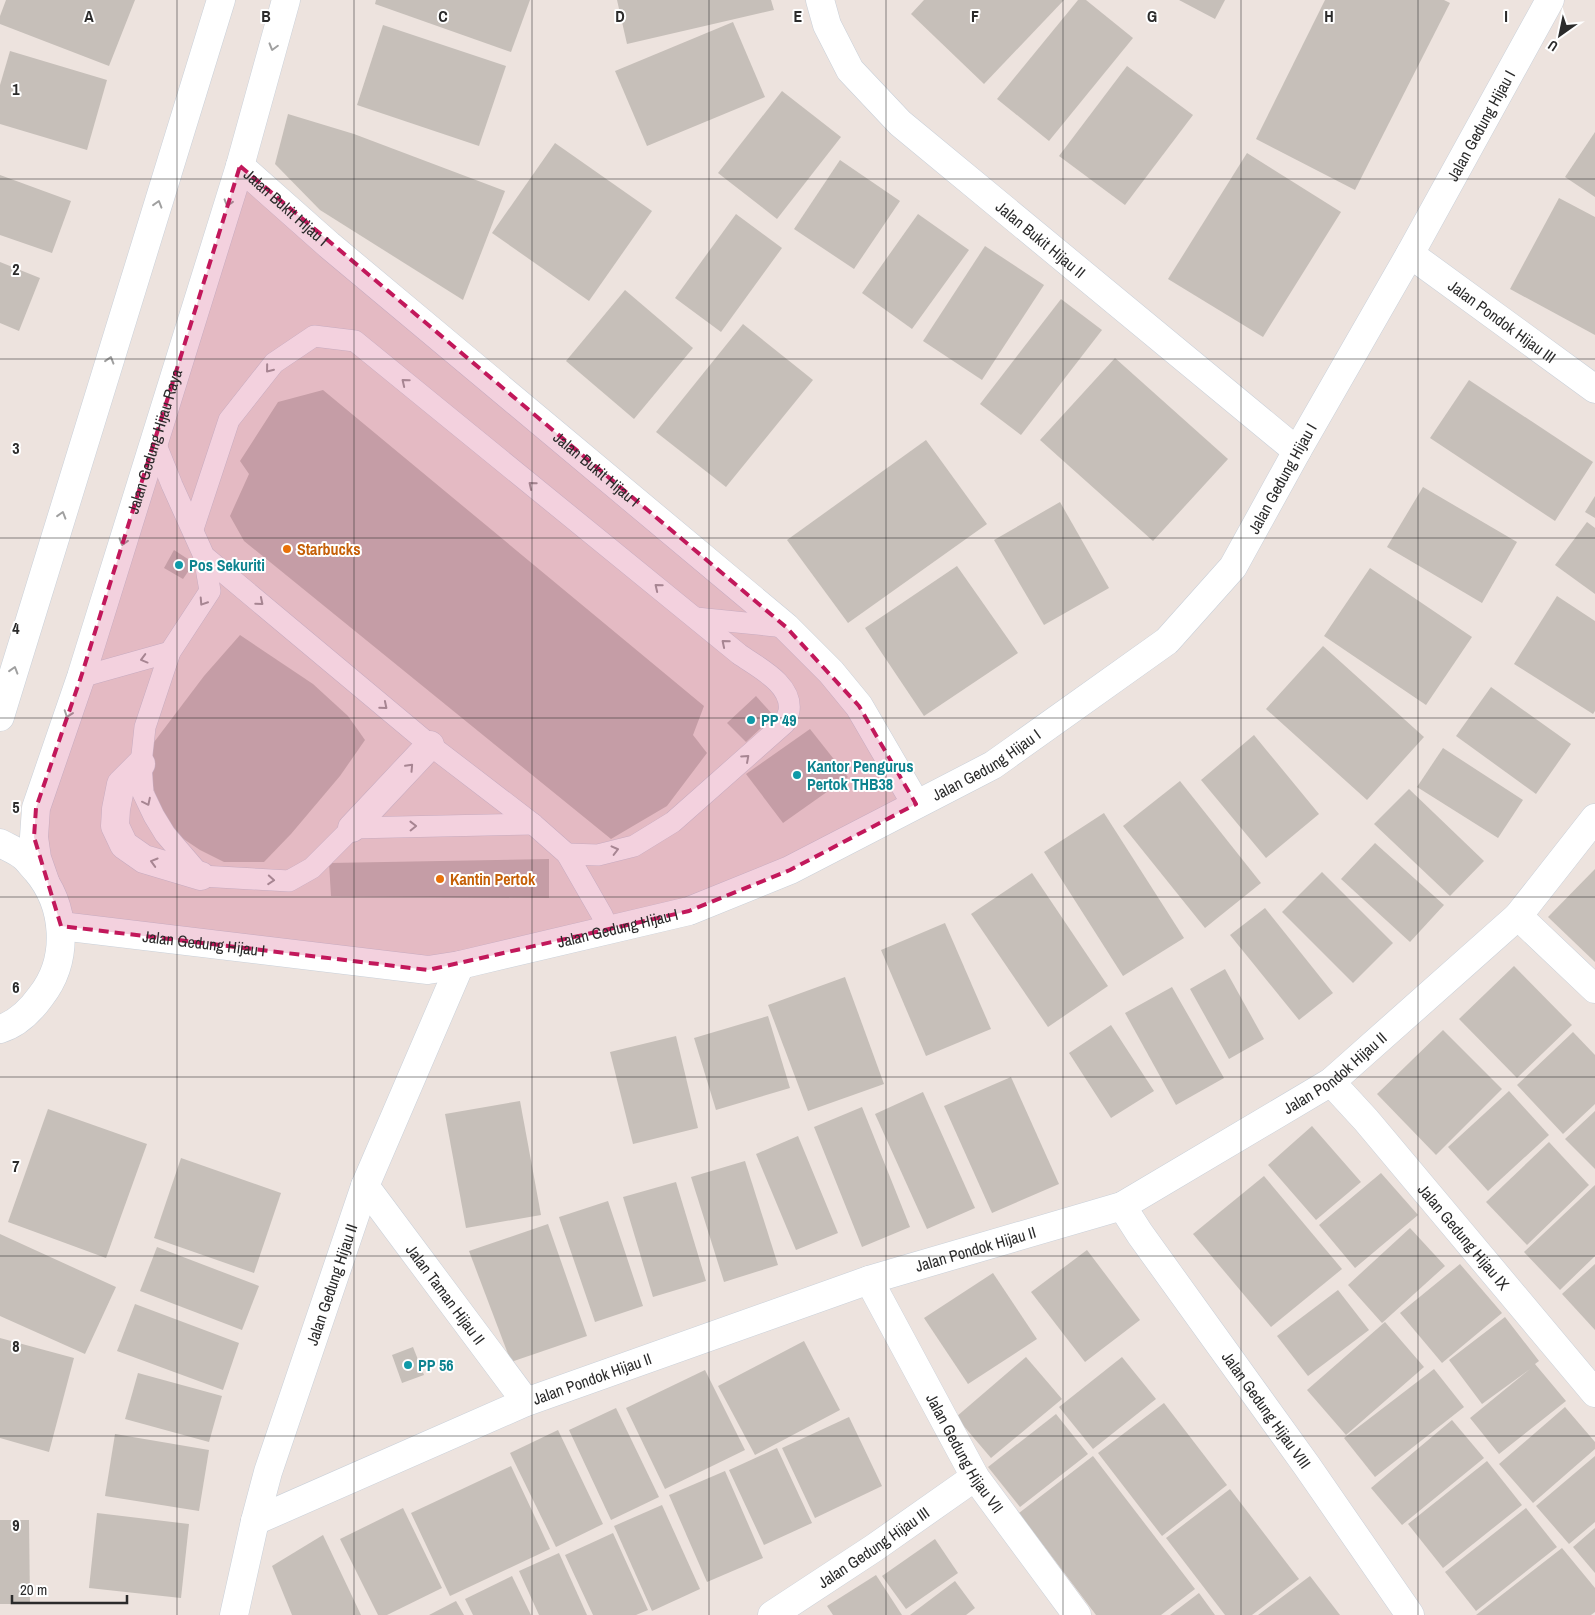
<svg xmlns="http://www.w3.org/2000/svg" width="1595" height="1615" font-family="'Archivo Narrow',sans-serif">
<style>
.building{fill:#c6bfb9}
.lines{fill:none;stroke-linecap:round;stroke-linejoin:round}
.service-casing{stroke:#c9d0d9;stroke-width:22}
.minor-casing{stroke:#c9d0d9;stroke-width:29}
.tertiary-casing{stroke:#c9d0d9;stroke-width:29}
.secondary-casing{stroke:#c9d0d9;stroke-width:29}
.service{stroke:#fff;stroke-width:21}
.minor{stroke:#fff;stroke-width:28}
.tertiary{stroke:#fff;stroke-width:28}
.secondary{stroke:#fff;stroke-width:28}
.oneway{stroke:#a0a0a0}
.marked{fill:#c2185b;fill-opacity:0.2;stroke:#c2185b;stroke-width:4;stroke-dasharray:10 6;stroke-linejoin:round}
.grid{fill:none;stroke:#2b2b2b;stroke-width:1;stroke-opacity:0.55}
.food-dot{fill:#e8710a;stroke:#fff;stroke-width:2}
.culture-dot{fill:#0f9aa8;stroke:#fff;stroke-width:2}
.labels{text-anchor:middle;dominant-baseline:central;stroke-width:4;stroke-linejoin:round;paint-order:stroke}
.street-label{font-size:16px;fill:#2b2b2b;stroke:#fff}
.food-label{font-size:16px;font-weight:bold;fill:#c56008;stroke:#fff;text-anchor:start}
.culture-label{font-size:16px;font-weight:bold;fill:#0d838f;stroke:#fff;text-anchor:start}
.grid-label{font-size:16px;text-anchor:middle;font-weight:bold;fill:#2b2b2b;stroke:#fff;stroke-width:4;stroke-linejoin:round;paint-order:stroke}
</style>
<rect width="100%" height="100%" fill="#ede3de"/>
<!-- building -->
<g class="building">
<polygon points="6,0 135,0 109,66 0,24 0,16"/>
<polygon points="376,0 530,0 511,52 375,4"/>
<polygon points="617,0 771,0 774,10 627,44"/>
<polygon points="924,0 1064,0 984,84 911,14"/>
<polygon points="1078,0 1086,0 1133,38 1049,141 997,99"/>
<polygon points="1179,0 1225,0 1215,19"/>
<polygon points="1325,0 1444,0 1450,3 1355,190 1256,139"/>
<polygon points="733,22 765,97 647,146 615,71"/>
<polygon points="383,25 506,66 479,146 357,105"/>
<polygon points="10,51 107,80 87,150 0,124 0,85"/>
<polygon points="1127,66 1193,115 1125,205 1059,156"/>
<polygon points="782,91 841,137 777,219 718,173"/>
<polygon points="288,114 354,134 505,191 463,300 320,210 275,164"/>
<polygon points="1595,132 1595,197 1565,177"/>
<polygon points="555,143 652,211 589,301 492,233"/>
<polygon points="1247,153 1341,212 1263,337 1168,279"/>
<polygon points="840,160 900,201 854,269 794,229"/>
<polygon points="0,175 71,201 52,253 0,235"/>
<polygon points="1559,198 1595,217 1595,335 1510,289"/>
<polygon points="736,214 782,248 721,332 675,298"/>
<polygon points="918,214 969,250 912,329 862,293"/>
<polygon points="985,246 1044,285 982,380 923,341"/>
<polygon points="0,262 40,278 19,331 0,323"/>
<polygon points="625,290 693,348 634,419 566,361"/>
<polygon points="1061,299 1102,330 1021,435 980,404"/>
<polygon points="743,324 813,380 726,487 656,432"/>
<polygon points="1115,358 1228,459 1153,541 1040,440"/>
<polygon points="1469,380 1593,462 1555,521 1430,438"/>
<polygon points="323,390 704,706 693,735 707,753 667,806 611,839 244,541 230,516 249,474 240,461 278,402"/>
<polygon points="926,440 987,524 848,623 787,540"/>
<polygon points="1423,487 1517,542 1482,603 1387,547"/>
<polygon points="1595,496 1595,518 1585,512"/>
<polygon points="1060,502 1109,588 1044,625 994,540"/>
<polygon points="1587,522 1595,528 1595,594 1555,565"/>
<polygon points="174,550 194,563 183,579 164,568"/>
<polygon points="957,566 1018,653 924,716 865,628"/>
<polygon points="1370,568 1472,637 1426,705 1324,636"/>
<polygon points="1557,596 1595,621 1595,711 1593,714 1514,664"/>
<polygon points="240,635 313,684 348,716 365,740 340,776 291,834 264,862 224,862 200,850 182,838 161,818 145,754 204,676"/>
<polygon points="1323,646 1424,737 1367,800 1266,709"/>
<polygon points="1491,687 1571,744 1536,794 1456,736"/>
<polygon points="756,696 774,716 746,742 727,723"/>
<polygon points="810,729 848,777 783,823 746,774"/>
<polygon points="1254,735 1319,814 1266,858 1201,780"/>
<polygon points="1443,748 1523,800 1498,838 1417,787"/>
<polygon points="1180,781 1261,883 1205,928 1123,826"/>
<polygon points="1409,789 1484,861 1450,896 1374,824"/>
<polygon points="1104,813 1184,938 1123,976 1044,852"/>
<polygon points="1375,843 1444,905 1410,942 1341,879"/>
<polygon points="549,859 549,898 331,896 329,863"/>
<polygon points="1595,869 1595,962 1548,917"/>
<polygon points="1322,872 1393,943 1353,983 1282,912"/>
<polygon points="1032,873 1108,986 1048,1027 971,914"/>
<polygon points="1265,908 1333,993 1299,1020 1230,935"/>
<polygon points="945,923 991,1029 926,1056 881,950"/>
<polygon points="1514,966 1572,1025 1517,1078 1459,1019"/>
<polygon points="1225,969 1264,1039 1229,1059 1190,989"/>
<polygon points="845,977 884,1084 808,1111 768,1005"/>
<polygon points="1172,987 1224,1078 1176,1105 1125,1013"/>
<polygon points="768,1016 790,1088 716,1110 694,1038"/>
<polygon points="1111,1025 1154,1091 1111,1118 1069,1053"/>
<polygon points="1443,1030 1502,1089 1436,1155 1377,1094"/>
<polygon points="1573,1032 1595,1055 1595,1104 1563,1134 1517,1085"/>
<polygon points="676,1036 698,1128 633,1144 610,1052"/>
<polygon points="1011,1077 1059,1184 992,1213 944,1106"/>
<polygon points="1509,1091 1549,1135 1488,1191 1448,1147"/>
<polygon points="923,1092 975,1208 927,1229 875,1114"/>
<polygon points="520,1101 541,1215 466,1228 445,1114"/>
<polygon points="862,1107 910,1227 862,1247 814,1127"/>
<polygon points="48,1109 147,1144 106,1258 8,1222"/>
<polygon points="1595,1111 1595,1169 1565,1139"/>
<polygon points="1312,1126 1361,1182 1316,1220 1268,1165"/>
<polygon points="798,1136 838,1233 796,1250 756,1154"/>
<polygon points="1549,1142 1589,1185 1527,1245 1486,1202"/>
<polygon points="181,1158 281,1193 254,1273 154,1238"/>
<polygon points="745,1161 778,1265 724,1282 691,1177"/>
<polygon points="1381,1173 1418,1215 1355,1268 1319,1225"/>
<polygon points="1264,1176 1342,1269 1271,1327 1193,1234"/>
<polygon points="676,1182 706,1281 653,1297 623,1197"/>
<polygon points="1595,1185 1595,1256 1560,1290 1524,1252"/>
<polygon points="608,1201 643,1306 595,1322 559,1217"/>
<polygon points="548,1224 587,1336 511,1362 469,1251"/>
<polygon points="1410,1228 1445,1266 1382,1323 1348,1285"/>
<polygon points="0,1234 116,1287 85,1354 0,1316"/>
<polygon points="157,1247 259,1286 242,1330 140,1291"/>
<polygon points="1087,1250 1140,1320 1085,1362 1031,1292"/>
<polygon points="1460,1264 1502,1313 1442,1363 1400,1313"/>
<polygon points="1595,1264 1595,1330 1562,1294"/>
<polygon points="993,1273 1037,1339 968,1384 924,1318"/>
<polygon points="1338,1290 1369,1330 1308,1376 1277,1336"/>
<polygon points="135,1304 239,1343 223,1390 117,1351"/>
<polygon points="1505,1317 1539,1361 1535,1364 1566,1401 1499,1454 1470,1418 1530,1369 1482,1404 1449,1360"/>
<polygon points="1385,1322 1424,1367 1346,1435 1307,1390"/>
<polygon points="0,1338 74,1358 49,1452 0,1438"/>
<polygon points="804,1341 840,1410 755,1455 718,1386"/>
<polygon points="413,1347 424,1375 402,1383 392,1355"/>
<polygon points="1026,1357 1062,1399 991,1458 956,1417"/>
<polygon points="1122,1357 1156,1399 1093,1449 1059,1407"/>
<polygon points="1434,1369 1464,1407 1375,1477 1344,1438"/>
<polygon points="705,1370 745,1450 665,1489 626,1408"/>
<polygon points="138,1373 222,1396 209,1442 125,1419"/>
<polygon points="1164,1403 1227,1485 1162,1536 1098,1453"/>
<polygon points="1565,1407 1595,1442 1595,1449 1533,1503 1499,1464"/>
<polygon points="616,1408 659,1497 611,1520 569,1430"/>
<polygon points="1056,1414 1088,1454 1020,1507 988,1467"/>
<polygon points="849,1417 882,1486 815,1518 782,1448"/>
<polygon points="1452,1420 1484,1458 1402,1525 1371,1488"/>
<polygon points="558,1430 603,1524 556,1547 510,1453"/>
<polygon points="115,1434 209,1450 199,1511 105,1496"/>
<polygon points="777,1448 812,1523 764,1545 729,1470"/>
<polygon points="1093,1456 1195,1589 1161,1615 1096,1615 1019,1513"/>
<polygon points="1595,1456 1595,1522 1569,1544 1536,1506"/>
<polygon points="1487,1461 1522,1505 1443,1568 1408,1524"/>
<polygon points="511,1466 550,1549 450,1596 411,1513"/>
<polygon points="725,1471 763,1558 707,1582 669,1495"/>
<polygon points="1230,1489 1299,1579 1252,1615 1225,1615 1166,1538"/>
<polygon points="662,1505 700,1589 652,1611 614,1526"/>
<polygon points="403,1508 442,1588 387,1615 378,1615 340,1539"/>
<polygon points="1526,1508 1557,1547 1476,1611 1445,1572"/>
<polygon points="97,1513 189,1524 181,1598 89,1588"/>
<polygon points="0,1520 29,1520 30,1604 0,1604"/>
<polygon points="1595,1528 1595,1573 1573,1547"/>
<polygon points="613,1533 648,1610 636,1615 593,1615 565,1555"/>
<polygon points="323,1535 361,1615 292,1615 272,1566"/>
<polygon points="935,1539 958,1573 906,1609 882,1576"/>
<polygon points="1562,1548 1595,1588 1595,1612 1591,1615 1476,1615"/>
<polygon points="559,1553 587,1615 539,1615 519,1571"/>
<polygon points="876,1575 902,1615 833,1615 827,1606"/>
<polygon points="512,1576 531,1615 473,1615 465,1599"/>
<polygon points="1310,1576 1340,1615 1258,1615"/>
<polygon points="955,1581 975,1608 966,1615 910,1615"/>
<polygon points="1199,1593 1215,1615 1170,1615"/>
<polygon points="456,1601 464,1615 429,1615"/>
</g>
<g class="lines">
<!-- service casing -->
<g class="service-casing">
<g id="service">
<polyline points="154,440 172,485 204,556 430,745 533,824 567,854 602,915 609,931"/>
<path d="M193,529L229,420L274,363L314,336L355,341L739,654C757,667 793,684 789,711C788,715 786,719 785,723L673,822L634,846L598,855L567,854"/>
<polyline points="204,556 210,591 170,652 145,727 141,764 143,793 154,816 165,834 201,876 289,881 312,868 352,828 533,824"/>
<polyline points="696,618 786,627"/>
<polyline points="81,677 170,652"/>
</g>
</g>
<!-- minor casing -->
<g class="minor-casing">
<g id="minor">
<path id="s1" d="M820,0L827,25L850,70L900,123L1297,451"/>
<path id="s2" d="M240,166L329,245L786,627L831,672L859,706L916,804"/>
<path id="s3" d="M1410,254L1595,389"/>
<polyline points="141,764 121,784 116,809 115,826 124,845 144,859 201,876"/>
<polyline points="352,828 430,745"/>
<polyline points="1518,916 1595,989"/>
<path id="s4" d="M1331,1082L1366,1120L1595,1393"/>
<path id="s5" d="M365,1186L526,1402"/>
<path id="s6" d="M1122,1206L1140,1234L1307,1466L1410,1615"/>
<path id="s7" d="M869,1280L975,1477L1077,1615"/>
<path id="s8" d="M255,1521L526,1402L869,1280L1122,1206L1331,1082L1518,916L1595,818"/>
<path id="s9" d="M234,1615L255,1521L268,1472L365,1186L460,965"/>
<path id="s10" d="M772,1615L874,1548L975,1477"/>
</g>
</g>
<!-- tertiary casing -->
<g class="tertiary-casing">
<g id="tertiary">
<path id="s11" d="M61,926L428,970L460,965L689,911L790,870L993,765L1167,641L1233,567L1297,451L1410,254L1550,0"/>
</g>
</g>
<!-- secondary casing -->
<g class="secondary-casing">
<g id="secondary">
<polyline points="0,717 221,0"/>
<path d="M0,843C7,847 17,851 23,856C28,860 32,866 36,870C66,905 70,959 41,996C31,1010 17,1024 0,1029"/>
<path id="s12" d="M45,881L37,858L34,837L36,808L81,677L240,166L286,0"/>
</g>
</g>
<!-- service -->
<use href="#service" class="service"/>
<!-- minor -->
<use href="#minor" class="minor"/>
<!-- tertiary -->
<use href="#tertiary" class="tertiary"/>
<!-- secondary -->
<use href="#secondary" class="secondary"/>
</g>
<!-- one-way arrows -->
<defs><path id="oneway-chevron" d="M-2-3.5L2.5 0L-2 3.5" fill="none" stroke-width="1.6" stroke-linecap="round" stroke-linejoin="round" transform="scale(1.25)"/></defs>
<g class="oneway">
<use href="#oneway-chevron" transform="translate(273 47) rotate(106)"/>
<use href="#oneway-chevron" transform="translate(228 203) rotate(107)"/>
<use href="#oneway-chevron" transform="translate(158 204) rotate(-73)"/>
<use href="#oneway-chevron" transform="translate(110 360) rotate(-73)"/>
<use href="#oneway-chevron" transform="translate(269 369) rotate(129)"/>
<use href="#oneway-chevron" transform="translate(405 382) rotate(-141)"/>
<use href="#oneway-chevron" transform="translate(532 485) rotate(-141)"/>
<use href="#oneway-chevron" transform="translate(62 515) rotate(-73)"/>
<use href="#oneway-chevron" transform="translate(123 542) rotate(107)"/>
<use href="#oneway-chevron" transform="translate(658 587) rotate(-141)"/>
<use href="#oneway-chevron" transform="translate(203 602) rotate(123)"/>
<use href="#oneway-chevron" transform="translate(260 602) rotate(40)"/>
<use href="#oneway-chevron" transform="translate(725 643) rotate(-140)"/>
<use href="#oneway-chevron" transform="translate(144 659) rotate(165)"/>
<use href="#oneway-chevron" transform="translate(14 670) rotate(-73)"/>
<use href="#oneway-chevron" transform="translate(384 706) rotate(40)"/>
<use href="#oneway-chevron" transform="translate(68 714) rotate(109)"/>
<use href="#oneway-chevron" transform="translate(746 758) rotate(-42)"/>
<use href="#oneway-chevron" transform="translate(410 767) rotate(-47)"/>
<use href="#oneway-chevron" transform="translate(147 802) rotate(64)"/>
<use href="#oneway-chevron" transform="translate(413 826) rotate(-1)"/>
<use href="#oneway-chevron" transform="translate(615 850) rotate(-14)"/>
<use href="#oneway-chevron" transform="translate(154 862) rotate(-164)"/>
<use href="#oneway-chevron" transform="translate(271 880) rotate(4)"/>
</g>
<!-- marked area -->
<path class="marked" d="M240,166L786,627L859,706L916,804L790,870L689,911L428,970L61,926L34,837L36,808L81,677Z"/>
<!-- grid -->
<path class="grid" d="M177,0V1615M354,0V1615M532,0V1615M709,0V1615M886,0V1615M1063,0V1615M1241,0V1615M1418,0V1615M0,179H1595M0,359H1595M0,538H1595M0,718H1595M0,897H1595M0,1077H1595M0,1256H1595M0,1436H1595"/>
<!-- markers -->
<g class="food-dot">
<circle cx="287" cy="549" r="5"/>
<circle cx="440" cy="879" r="5"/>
</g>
<g class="culture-dot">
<circle cx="179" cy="565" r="5"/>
<circle cx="751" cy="720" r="5"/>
<circle cx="797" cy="775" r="5"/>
<circle cx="408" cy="1365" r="5"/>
</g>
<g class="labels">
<!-- street labels -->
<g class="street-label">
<text stroke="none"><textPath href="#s11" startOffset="1794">Jalan Gedung Hijau I</textPath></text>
<text stroke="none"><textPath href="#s2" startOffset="62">Jalan Bukit Hijau I</textPath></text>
<text stroke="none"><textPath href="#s1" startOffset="332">Jalan Bukit Hijau II</textPath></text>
<text stroke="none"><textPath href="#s3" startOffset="114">Jalan Pondok Hijau III</textPath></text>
<text stroke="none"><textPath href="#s12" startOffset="460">Jalan Gedung Hijau Raya</textPath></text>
<text stroke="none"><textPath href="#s2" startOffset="468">Jalan Bukit Hijau I</textPath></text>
<text stroke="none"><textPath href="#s11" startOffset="1389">Jalan Gedung Hijau I</textPath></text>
<text stroke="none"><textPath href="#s11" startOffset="969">Jalan Gedung Hijau I</textPath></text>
<text stroke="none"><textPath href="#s11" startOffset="564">Jalan Gedung Hijau I</textPath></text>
<text stroke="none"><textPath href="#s11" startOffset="144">Jalan Gedung Hijau I</textPath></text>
<text stroke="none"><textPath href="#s8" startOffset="1175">Jalan Pondok Hijau II</textPath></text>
<text stroke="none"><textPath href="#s4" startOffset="204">Jalan Gedung Hijau IX</textPath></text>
<text stroke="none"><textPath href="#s8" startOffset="771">Jalan Pondok Hijau II</textPath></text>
<text stroke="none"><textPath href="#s9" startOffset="345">Jalan Gedung Hijau II</textPath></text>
<text stroke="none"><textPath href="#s5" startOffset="135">Jalan Taman Hijau II</textPath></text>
<text stroke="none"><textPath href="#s8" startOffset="366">Jalan Pondok Hijau II</textPath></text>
<text stroke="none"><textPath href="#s6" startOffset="250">Jalan Gedung Hijau VIII</textPath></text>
<text stroke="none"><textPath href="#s7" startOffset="198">Jalan Gedung Hijau VII</textPath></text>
<text stroke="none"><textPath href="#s10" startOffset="122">Jalan Gedung Hijau III</textPath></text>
</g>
<!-- food labels -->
<g class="food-label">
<text x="297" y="549">Starbucks</text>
<text x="450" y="879">Kantin Pertok</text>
</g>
<!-- culture labels -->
<g class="culture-label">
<text x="189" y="565">Pos Sekuriti</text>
<text x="761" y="720">PP 49</text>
<text x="807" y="766">Kantor Pengurus<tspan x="807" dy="18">Pertok THB38</tspan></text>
<text x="418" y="1365">PP 56</text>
</g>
</g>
<g class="grid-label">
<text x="89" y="22">A</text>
<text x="266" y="22">B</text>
<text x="443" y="22">C</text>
<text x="620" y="22">D</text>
<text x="798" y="22">E</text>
<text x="975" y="22">F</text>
<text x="1152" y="22">G</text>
<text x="1329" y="22">H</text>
<text x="1506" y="22">I</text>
<text x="16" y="95">1</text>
<text x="16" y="275">2</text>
<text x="16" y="454">3</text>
<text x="16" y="634">4</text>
<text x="16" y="813">5</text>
<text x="16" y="993">6</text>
<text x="16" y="1172">7</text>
<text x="16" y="1352">8</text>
<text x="16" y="1531">9</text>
</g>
<!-- north arrow -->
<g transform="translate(1560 35) rotate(213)" stroke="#ffffff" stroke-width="4" paint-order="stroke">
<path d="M0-4L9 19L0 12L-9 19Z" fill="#2b2b2b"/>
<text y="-8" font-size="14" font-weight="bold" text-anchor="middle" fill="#2b2b2b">U</text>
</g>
<!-- scale -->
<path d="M12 1595v8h115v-8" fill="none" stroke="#2b2b2b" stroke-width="2.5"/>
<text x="20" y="1595" font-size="15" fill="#2b2b2b" stroke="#ffffff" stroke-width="4" paint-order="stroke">20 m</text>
</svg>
